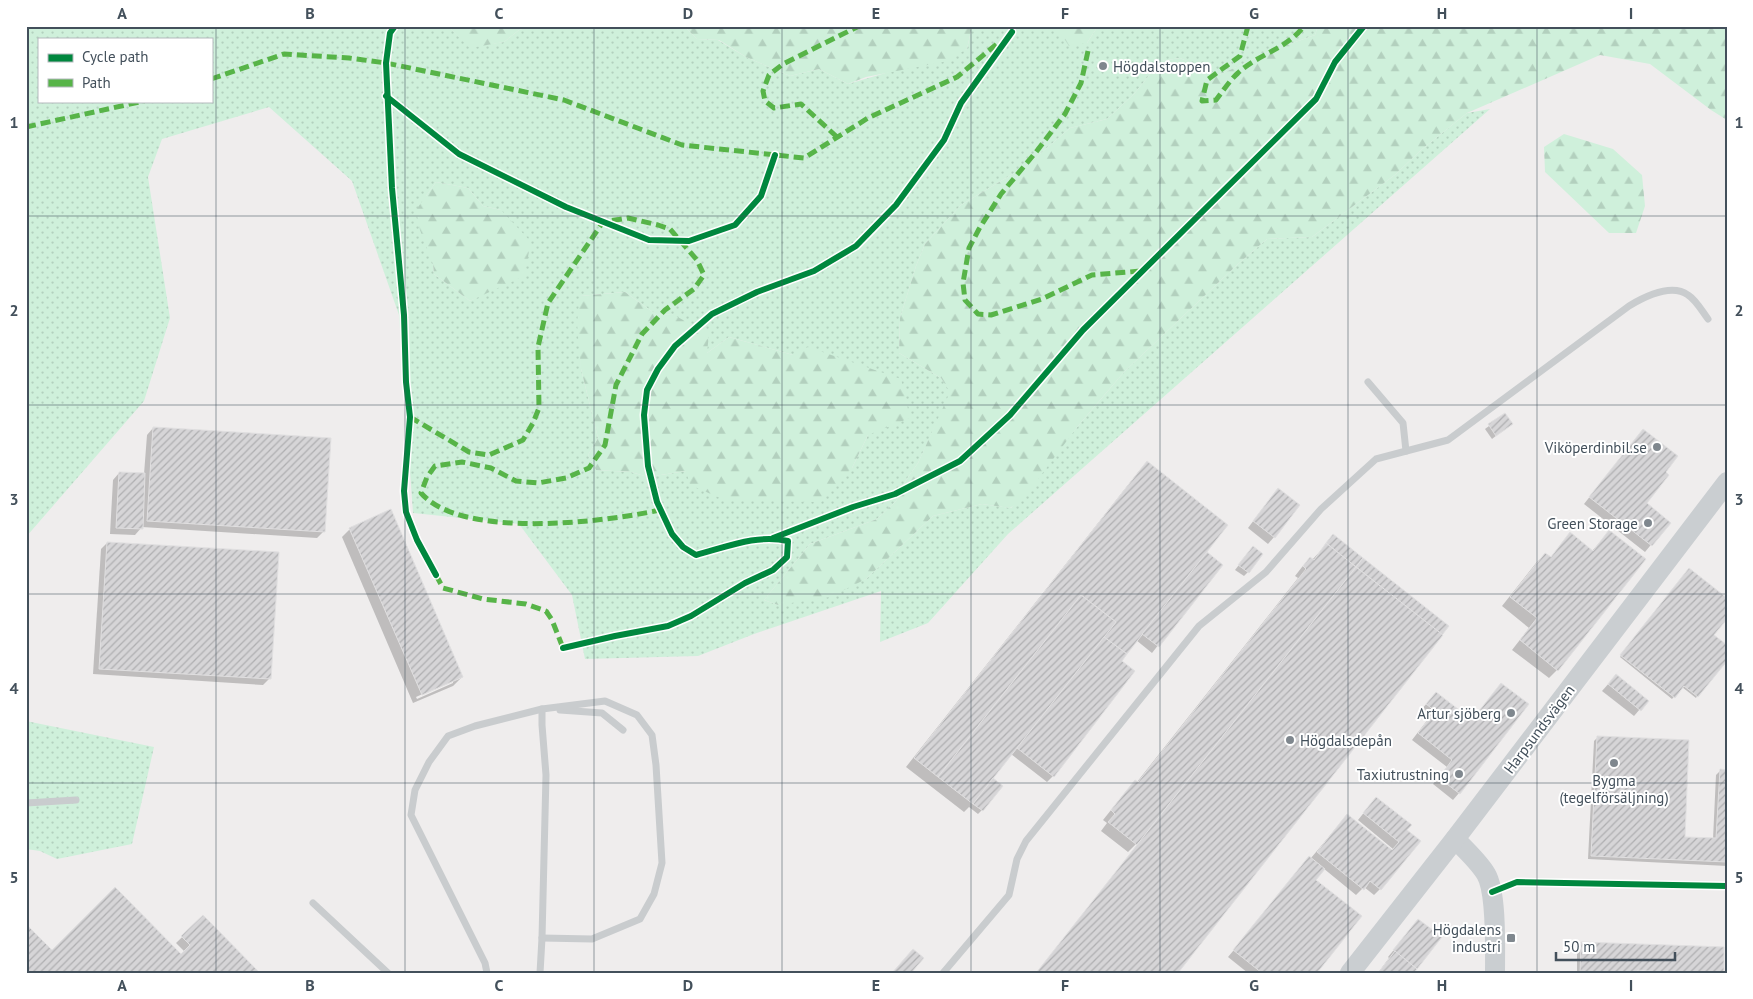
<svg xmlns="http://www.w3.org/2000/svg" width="1753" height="999" font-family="'PT Sans',sans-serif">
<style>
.grass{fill:url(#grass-dots);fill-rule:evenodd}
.forest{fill:url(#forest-firs)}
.shadow{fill:#0003;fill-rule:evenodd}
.building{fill:url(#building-hatch);stroke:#e0dfe0}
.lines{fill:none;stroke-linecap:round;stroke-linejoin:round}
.lane{stroke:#c9ccce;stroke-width:7}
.secondary{stroke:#caced1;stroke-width:20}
.quiet{stroke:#57b448;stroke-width:5;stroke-dasharray:10 5;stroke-linecap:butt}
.cycleway-casing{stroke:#fff;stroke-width:9}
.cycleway{stroke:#00873e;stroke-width:6}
.grid{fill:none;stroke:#43505b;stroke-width:1;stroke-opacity:0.55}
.poi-dot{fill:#7f878e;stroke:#fff;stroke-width:2}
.labels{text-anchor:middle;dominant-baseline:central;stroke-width:4;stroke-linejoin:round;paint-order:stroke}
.poi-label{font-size:15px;fill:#43505b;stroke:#fff;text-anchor:end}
.street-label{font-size:15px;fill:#43505b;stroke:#fff}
.neatline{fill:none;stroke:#43505b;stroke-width:2}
.grid-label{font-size:16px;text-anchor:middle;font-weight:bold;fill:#43505b}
</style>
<defs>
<pattern id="grass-dots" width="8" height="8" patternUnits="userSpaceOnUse" patternTransform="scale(1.25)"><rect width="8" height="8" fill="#cff0db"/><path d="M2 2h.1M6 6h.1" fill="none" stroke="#b3d0be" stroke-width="1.8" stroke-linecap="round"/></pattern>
<pattern id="forest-firs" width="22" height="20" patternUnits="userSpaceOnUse" patternTransform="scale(1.25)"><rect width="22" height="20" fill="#cff0db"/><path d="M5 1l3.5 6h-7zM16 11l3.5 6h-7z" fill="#b3d0be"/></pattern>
<pattern id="building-hatch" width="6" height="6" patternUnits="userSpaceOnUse" patternTransform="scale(1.25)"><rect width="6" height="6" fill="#d6d5d7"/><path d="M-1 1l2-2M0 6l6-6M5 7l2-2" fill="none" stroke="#afafb1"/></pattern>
</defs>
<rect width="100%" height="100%" fill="#efeded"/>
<!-- grass -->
<g class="grass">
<path d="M26,26H448L470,47L504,42L519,30L533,26H684L697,39L718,40L746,57L790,76L819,69L848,84L967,49L972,26H1056V28L1087,43L1098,26H1318L1315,35L1273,50L1219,75L1180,58L1161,61L1134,94L1107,119L1070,128L1026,166L961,205L925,244L916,266L900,318L899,353L941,378L951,392L918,463L906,480L896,501L877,519L810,544L764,600L778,605L866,579L933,516L982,504L1011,508L1078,426L1124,372L1237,265L1267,239L1312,237L1396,174L1421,150L1467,113L1490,109L1008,534L928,623L880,642L881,591L754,634L698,656L585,659L572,595L519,524L413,513L399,315L352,181L269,107L162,139L148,177L170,318L144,401L26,537ZM39,39H211V101H39ZM436,182L468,188L483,206L501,210L489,291L470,301L434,274L426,196ZM625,292L657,315L672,314L707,353L729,337L793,355L868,435L852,468L686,471L648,477L631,472L596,470L588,455L598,438L581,369L580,296Z"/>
<polygon points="26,721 154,747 132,844 57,859 40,851 26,849"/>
</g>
<!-- forest -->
<g class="forest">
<polygon points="448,26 533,26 519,30 504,42 470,48"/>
<polygon points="684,26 972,26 967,49 943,62 866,77 848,84 819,69 790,76 746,57 719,40 697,39"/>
<polygon points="1056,26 1098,26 1087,43 1069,46"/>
<polygon points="1318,26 1727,26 1727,120 1711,110 1650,64 1600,55 1467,113 1421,150 1396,174 1312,237 1267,239 1237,265 1124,372 1078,426 1023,499 1010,508 982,504 933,516 866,579 830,597 778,605 764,600 810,544 877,519 896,501 906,480 918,463 950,392 941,378 899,353 900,318 916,266 925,244 961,205 1026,166 1070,128 1107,119 1134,94 1161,61 1180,58 1219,75 1273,50 1315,35"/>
<polygon points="1564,134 1613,149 1642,175 1645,206 1636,233 1609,233 1545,172 1544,147"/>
<polygon points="436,182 468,188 483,206 501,210 531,242 524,276 470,301 434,274 433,264 420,230 416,210"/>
<polygon points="625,292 657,315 672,314 709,334 707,353 729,337 793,355 808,347 901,379 910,418 868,435 852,468 821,502 725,500 690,485 686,471 648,477 631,472 596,470 588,455 598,438 581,369 577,323 580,296"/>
</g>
<!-- shadow -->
<g class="shadow">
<polygon points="1505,414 1511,424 1492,439 1485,429"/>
<polygon points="153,428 323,532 317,538 142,527 135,535 110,534 113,480 119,473 144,474 147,435"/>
<polygon points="1637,437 1664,473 1645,504 1669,523 1645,552 1584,504"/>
<polygon points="1147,462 1205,552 1221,565 1152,653 1136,640 1120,661 1053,776 1047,782 1011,754 992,778 982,810 978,814 969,807 964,812 906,767 1139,471"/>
<polygon points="1272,496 1274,537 1268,544 1248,528"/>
<path d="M350,529L462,677L453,686L413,703L342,537ZM453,680V683L417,699L416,697Z"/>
<polygon points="1609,532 1557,670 1549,678 1512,650 1529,628 1502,606 1536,563 1545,554 1550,558 1570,534 1592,551"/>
<polygon points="107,543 270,678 263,685 93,674 101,549"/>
<polygon points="1325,546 1141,842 1139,841 1128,852 1101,831 1107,823 1103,820 1127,790 1136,781 1137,782 1298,578 1295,576 1302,567 1310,559 1312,560"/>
<polygon points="1249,552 1248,572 1244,576 1235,570"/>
<polygon points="1687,572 1712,636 1697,696 1696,698 1682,687 1672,699 1620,657"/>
<polygon points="1610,682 1647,701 1634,716 1602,691"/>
<polygon points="1501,684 1459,793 1453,800 1433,784 1447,767 1412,740 1429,718 1420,711 1436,693 1471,721"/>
<polygon points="1598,737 1683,838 1713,839 1716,775 1720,771 1727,771 1727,866 1588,859 1594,741"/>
<polygon points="1370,805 1406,831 1380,889 1374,895 1364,887 1356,895 1323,868 1314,880 1316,973 1248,973 1228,957 1347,815 1392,851 1393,849 1358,820"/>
<polygon points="203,917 258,972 256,973 26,973 52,952 181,956 185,952 176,943"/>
<polygon points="1418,920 1412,973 1378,973 1389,958 1388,957"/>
<polygon points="1582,943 1723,973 1577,973 1577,948"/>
</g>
<!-- building -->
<g class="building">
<polygon points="1505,413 1513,424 1496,436 1488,424"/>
<polygon points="153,427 331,438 325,532 147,521"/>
<polygon points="1643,429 1678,456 1666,472 1669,475 1647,503 1671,523 1652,546 1589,497"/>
<polygon points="1147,461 1228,525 1127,654 1104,637 1116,622 1081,595 938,777 914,758"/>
<polygon points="119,472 145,473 143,529 116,528"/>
<polygon points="1278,488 1300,505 1275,538 1253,521"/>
<polygon points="391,509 463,677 422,695 349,528"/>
<polygon points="1609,530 1646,559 1558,671 1520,640 1537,618 1510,597 1545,553 1551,557 1570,532 1593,551"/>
<polygon points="1333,534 1363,558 1356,567 1326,543"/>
<polygon points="107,542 279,552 271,679 99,669"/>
<polygon points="1326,543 1356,567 1137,845 1108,822 1115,814 1111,810 1135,780 1138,782 1306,569 1303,566 1310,557 1314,560"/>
<polygon points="1253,546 1263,554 1249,573 1238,565"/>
<polygon points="1207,552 1223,565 1159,647 1142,634"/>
<polygon points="1363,558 1449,626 1442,635 1356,567"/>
<polygon points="1356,567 1443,635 1178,973 1036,973"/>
<polygon points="1689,568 1727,598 1727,619 1714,635 1727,645 1727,661 1698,697 1684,686 1675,698 1620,655"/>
<polygon points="1081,595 1116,622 973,804 938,777"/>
<polygon points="1104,637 1127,654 1122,661 1135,671 1054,777 1017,748"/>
<polygon points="1616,674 1649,701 1641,711 1608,684"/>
<polygon points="1501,683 1529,704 1460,794 1439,778 1452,760 1418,733 1435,711 1426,704 1436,692 1472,720"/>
<polygon points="1597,736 1689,740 1685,837 1716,838 1720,769 1727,770 1727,862 1591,856"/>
<polygon points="993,778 1003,786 983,811 973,804"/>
<polygon points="1376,797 1412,825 1407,830 1421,841 1381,890 1370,881 1364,890 1317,852 1347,814 1392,850 1399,842 1363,813"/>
<polygon points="1309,856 1325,869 1316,880 1362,916 1317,973 1262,973 1233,950"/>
<polygon points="115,887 181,954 190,945 181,936 203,915 259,972 26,973 26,924 52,950"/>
<polygon points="1418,919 1442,937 1417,969 1393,950"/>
<polygon points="1581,942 1724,947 1724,973 1667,973 1638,970 1638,973 1580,973"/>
<polygon points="913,949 924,958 911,973 888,973 890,971 892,973"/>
<polygon points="1395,951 1417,969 1414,973 1378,973"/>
</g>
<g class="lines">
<!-- lane -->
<g class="lane">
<polyline points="1368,382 1403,423 1406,451"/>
<polyline points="560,710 602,713 623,730"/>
<polyline points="26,803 76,800"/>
<polyline points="313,903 388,973"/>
<polyline points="487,973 485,963 411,815 415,790 429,762 448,736 475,726 542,709 605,701 637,715 652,735 656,765 662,863 654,894 640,919 592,939 542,938"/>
<polyline points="540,973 542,938 546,775 542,725 542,709"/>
<path d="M943,973L1009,895L1017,859L1026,841L1199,626L1266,572L1321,509L1376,459L1448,440L1629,306C1644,297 1671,283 1688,295C1696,300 1702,311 1708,319"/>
</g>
<!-- secondary -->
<g class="secondary">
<path d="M1455,839C1465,849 1479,862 1486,874C1497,892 1495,950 1495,973"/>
<polyline points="1350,973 1455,839 1727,482"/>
</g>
<!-- quiet -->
<g class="quiet">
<path d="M1248,26L1240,56L1207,80L1202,101L1216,100C1223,91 1230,80 1238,73C1258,54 1287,49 1304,26"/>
<polyline points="1088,51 1081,83 1065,114 1036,152 1001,194 979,229 969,248 963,283 965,300 978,314 991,315 1042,299 1092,275 1141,271"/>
<polyline points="211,79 284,54 349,58 386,63 564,100 682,145 804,158 868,118 957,77 998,43"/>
<polyline points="26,127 144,101"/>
<polyline points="837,137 801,104 774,108 765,101 763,91 769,75 783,64 859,26"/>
<path d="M410,417L469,452L489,455L523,440L533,423L539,408L538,347L548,303L603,222L628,218L658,225L670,229L697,260L704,275L694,289L665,310L642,334L616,385L605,445L589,468L566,478L538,483L516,481L491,468L462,462L435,466L427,477L421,493C462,540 605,522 660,510"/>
<polyline points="436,575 443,588 483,599 526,604 546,611 552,620 563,648"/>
</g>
<!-- cycleway casing -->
<g class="cycleway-casing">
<g id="cycleway">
<polyline points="395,26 390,33 386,63 392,188 404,315 406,382 410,417 404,491 406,512 417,540 436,575"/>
<polyline points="386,96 459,154 566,207 649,240 689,241 735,225 761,196 775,155"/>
<polyline points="773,538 853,507 895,494 960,461 1010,415 1083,330 1316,99 1335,62 1364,26"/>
<path d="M563,648L615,636L668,626L691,616L745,583L773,570L787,557L788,541C756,534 727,547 696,555L683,547L672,534L657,502L648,466L644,415L647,390L658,369L675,346L712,314L757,292L814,271L856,246L896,205L944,140L961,103L1012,32"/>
<polyline points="1492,892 1517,882 1727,886"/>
</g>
</g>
<!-- cycleway -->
<use href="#cycleway" class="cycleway"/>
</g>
<!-- grid -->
<path class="grid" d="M216,26V973M405,26V973M594,26V973M782,26V973M971,26V973M1160,26V973M1348,26V973M1537,26V973M26,216H1727M26,405H1727M26,594H1727M26,783H1727"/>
<!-- markers -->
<g class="poi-dot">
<circle cx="1103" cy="66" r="5"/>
<circle cx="1657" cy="447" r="5"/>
<circle cx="1648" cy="523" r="5"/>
<circle cx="1511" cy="713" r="5"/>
<circle cx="1290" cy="740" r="5"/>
<circle cx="1614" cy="763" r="5"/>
<circle cx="1459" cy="774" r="5"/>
<rect x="1506" y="933" width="10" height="10" rx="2.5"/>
</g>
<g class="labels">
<!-- poi labels -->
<g class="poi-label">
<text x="1113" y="66" text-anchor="start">Högdalstoppen</text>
<text x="1647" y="447">Viköperdinbil.se</text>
<text x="1638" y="523">Green Storage</text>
<text x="1501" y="713">Artur sjöberg</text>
<text x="1300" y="740" text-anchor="start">Högdalsdepån</text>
<text x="1449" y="774">Taxiutrustning</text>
<text x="1614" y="780" text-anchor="middle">Bygma<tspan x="1614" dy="17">(tegelförsäljning)</tspan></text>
<text x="1501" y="929">Högdalens<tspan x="1501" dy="17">industri</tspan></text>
</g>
<!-- street labels -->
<g class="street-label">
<text transform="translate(1539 729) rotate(-53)">Harpsundsvägen</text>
</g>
</g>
<!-- border -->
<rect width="1753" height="999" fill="none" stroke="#ffffff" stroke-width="55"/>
<!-- legend -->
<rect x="38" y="38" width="175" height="65" fill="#ffffff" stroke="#b4b9bd"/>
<rect x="48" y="54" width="25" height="8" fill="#00873e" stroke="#b4b9bd"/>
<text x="82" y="62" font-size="15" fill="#43505b">Cycle path</text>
<rect x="48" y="79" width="25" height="8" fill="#57b448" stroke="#b4b9bd"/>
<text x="82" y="88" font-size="15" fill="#43505b">Path</text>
<!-- scale -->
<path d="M1556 952v8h119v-8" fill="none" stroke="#43505b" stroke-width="2.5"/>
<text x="1563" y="952" font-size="15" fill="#43505b" stroke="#ffffff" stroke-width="4" paint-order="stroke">50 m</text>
<rect x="28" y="28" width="1698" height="944" class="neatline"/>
<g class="grid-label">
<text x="122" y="19">A</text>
<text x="310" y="19">B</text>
<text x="499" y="19">C</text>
<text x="688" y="19">D</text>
<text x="876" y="19">E</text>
<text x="1065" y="19">F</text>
<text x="1254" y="19">G</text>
<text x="1442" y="19">H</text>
<text x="1631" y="19">I</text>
<text x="14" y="128">1</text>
<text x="1739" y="128">1</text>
<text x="14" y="316">2</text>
<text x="1739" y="316">2</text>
<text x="14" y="505">3</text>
<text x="1739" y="505">3</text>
<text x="14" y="694">4</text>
<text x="1739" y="694">4</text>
<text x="14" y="883">5</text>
<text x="1739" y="883">5</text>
<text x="122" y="991">A</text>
<text x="310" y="991">B</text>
<text x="499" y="991">C</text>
<text x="688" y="991">D</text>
<text x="876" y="991">E</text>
<text x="1065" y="991">F</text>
<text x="1254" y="991">G</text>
<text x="1442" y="991">H</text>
<text x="1631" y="991">I</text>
</g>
</svg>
